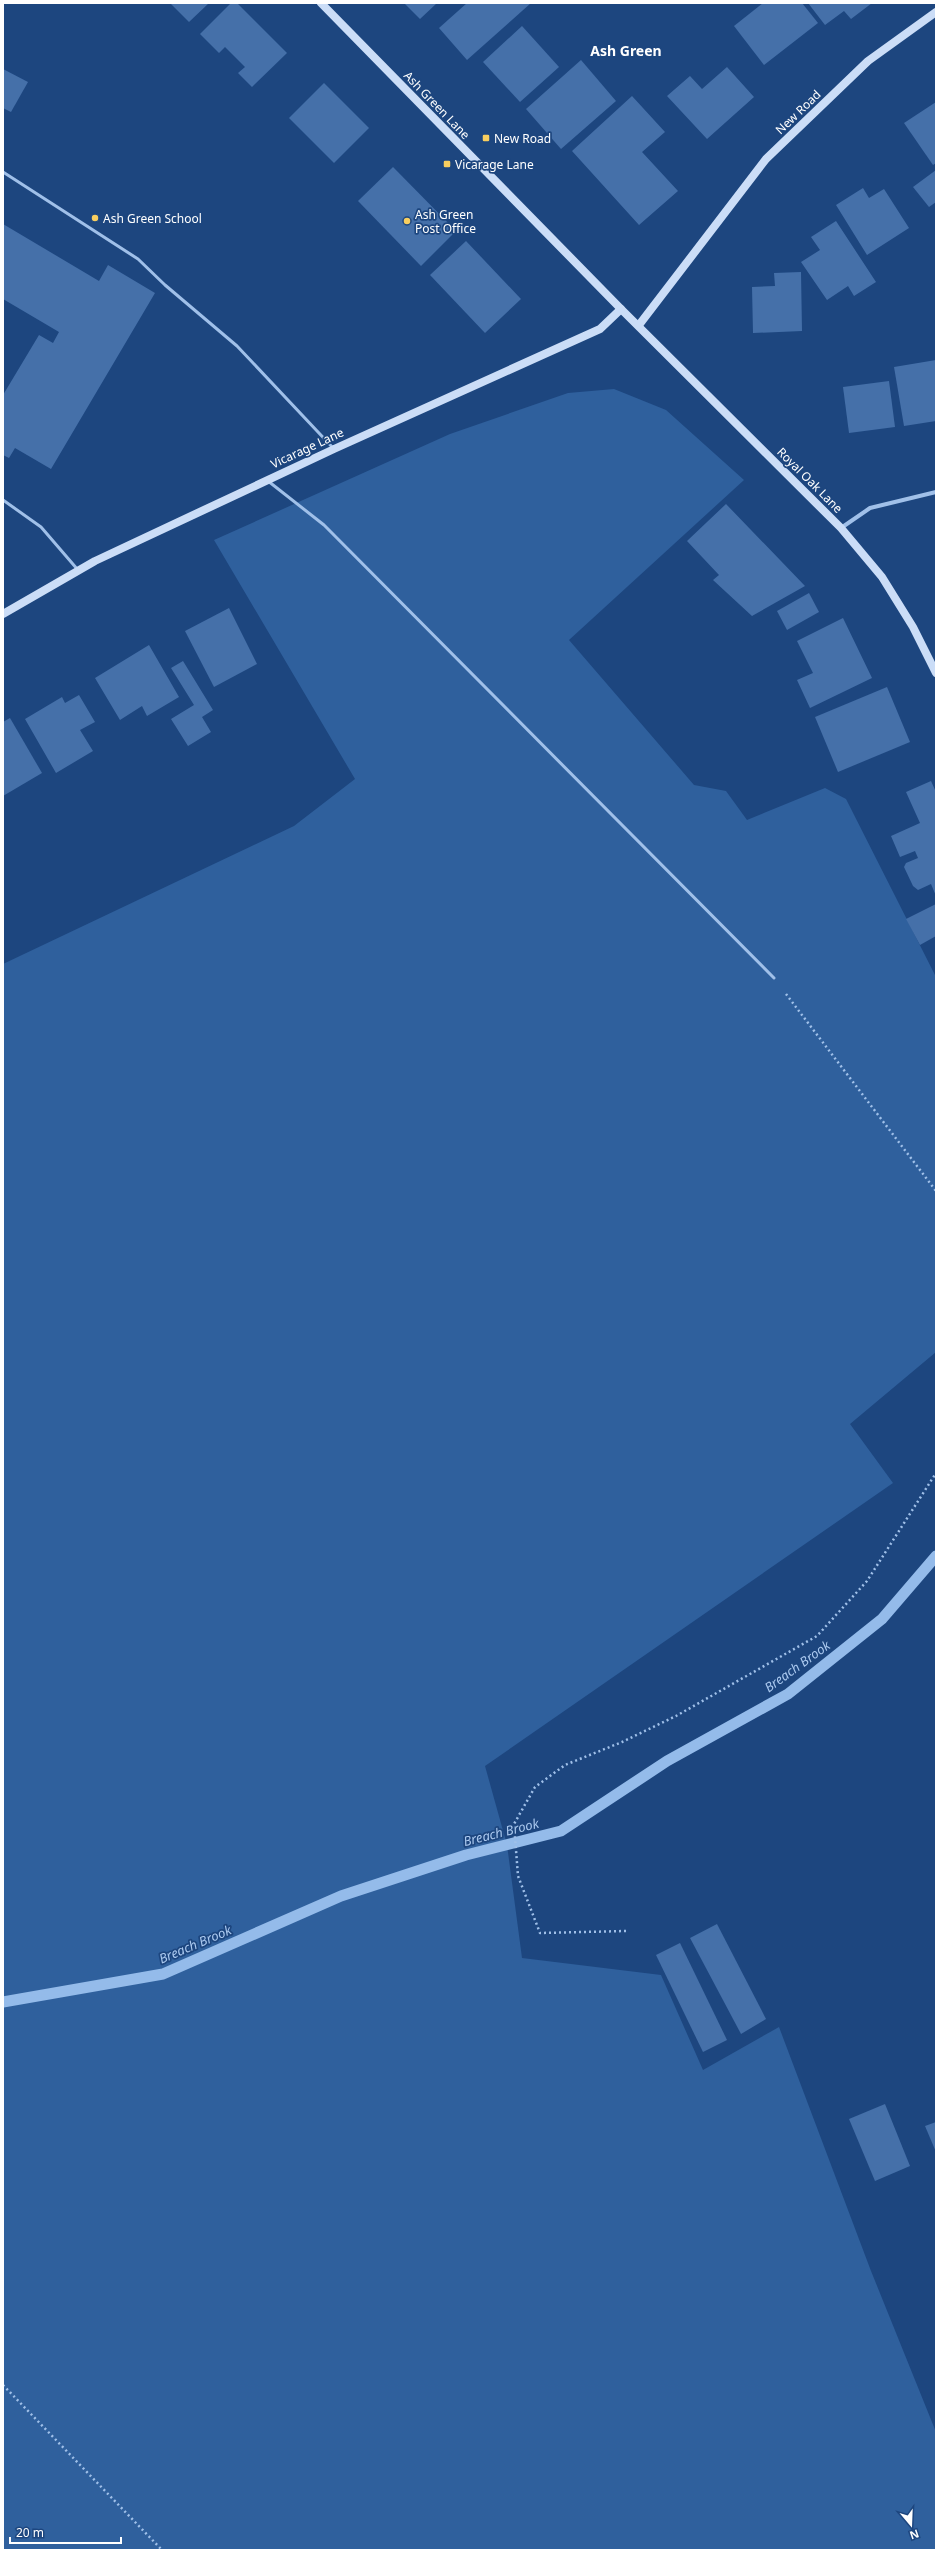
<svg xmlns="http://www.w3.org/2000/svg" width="939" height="2553" font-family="'Noto Sans',sans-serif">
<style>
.green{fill:#2f609d}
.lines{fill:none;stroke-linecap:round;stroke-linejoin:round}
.stream{stroke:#94bbea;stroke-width:11}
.building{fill:#4570a9}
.path{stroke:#a0c0e9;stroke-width:2.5;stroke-dasharray:2 3;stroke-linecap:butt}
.lane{stroke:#a0c0e9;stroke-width:3}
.street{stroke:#a0c0e9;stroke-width:4}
.secondary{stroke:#cbddf7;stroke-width:8}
.poi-dot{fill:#f8ce5f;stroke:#1d467f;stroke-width:1.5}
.labels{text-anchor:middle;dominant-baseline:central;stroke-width:3.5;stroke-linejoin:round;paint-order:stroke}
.street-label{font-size:12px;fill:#fff;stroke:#1d467f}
.poi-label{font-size:12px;fill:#fff;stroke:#1d467f;text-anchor:start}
.water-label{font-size:13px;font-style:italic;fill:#accaf0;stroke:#1d467f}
.quarter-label{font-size:14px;font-weight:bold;fill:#fff;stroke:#1d467f}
</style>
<rect width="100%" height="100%" fill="#1d467f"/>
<!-- green -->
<polygon class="green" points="614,389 666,410 744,480 569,640 694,785 726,791 747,820 825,788 846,799 936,977 936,1352 850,1424 893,1483 485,1766 507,1845 522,1958 661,1975 703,2070 779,2027 871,2271 936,2432 936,2550 3,2550 3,964 294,826 355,779 214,540 450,434 568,393"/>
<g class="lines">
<!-- stream -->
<polyline class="stream" points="3,2002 163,1974 341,1896 466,1855 561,1831 667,1761 788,1694 882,1619 936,1556"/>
</g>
<!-- building -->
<g class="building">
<polygon points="170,3 209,3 189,22"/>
<polygon points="231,3 237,3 287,53 252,87 238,73 245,67 225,47 219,53 200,34"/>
<polygon points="404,3 437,3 420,19"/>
<polygon points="467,3 531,3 467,60 439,28"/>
<polygon points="763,3 802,3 818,23 764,65 734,26"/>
<polygon points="808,3 872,3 851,19 844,11 825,25"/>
<polygon points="522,26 559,67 520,102 483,62"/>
<polygon points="581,60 616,101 561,149 526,109"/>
<polygon points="727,67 754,97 707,139 667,96 690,76 702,89"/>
<polygon points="3,69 28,82 11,112 3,108"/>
<polygon points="324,83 369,128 334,163 289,118"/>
<polygon points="632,96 665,132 642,152 678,191 639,225 572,151"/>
<polygon points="936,102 936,163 933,165 904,123"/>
<polygon points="393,167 456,231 421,266 358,201"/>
<polygon points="936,170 936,202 929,207 913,187"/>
<polygon points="863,188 869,198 884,189 909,228 867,255 836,205"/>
<polygon points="836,221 876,282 854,296 848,286 827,300 801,262 820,250 811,237"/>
<polygon points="3,224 99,281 108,265 155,293 51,469 15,448 9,458 3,455 3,395 39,335 53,343 59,332 3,299"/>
<polygon points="466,241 521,299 485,333 430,275"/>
<polygon points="801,272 802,331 753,333 752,287 775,286 774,273"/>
<polygon points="936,360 936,421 904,426 894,367"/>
<polygon points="889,381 895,427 849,433 843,387"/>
<polygon points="726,504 805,586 752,616 713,580 719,575 687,541"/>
<polygon points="809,593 819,612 787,630 777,611"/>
<polygon points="229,608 257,664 214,687 185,631"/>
<polygon points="843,618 872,678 810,708 797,680 813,673 797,641"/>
<polygon points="149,645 179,697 147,716 142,706 120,720 95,678"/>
<polygon points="183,661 213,710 202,717 211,732 188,746 171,719 194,705 171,668"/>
<polygon points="887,687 910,742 838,772 815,717"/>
<polygon points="79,695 95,722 80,730 93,751 56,773 25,719 62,697 65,703"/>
<polygon points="10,718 42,773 3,796 3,722"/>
<polygon points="931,781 936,792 936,896 931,884 918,890 913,886 904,867 906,863 918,858 915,851 900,857 891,836 920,823 906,792"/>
<polygon points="936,904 936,936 920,945 906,919"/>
<polygon points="717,1924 766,2019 741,2034 690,1938"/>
<polygon points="680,1943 727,2040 703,2052 656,1955"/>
<polygon points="885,2104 910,2166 875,2181 849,2119"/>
<polygon points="936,2122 936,2152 925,2126"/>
</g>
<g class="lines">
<!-- path -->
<g class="path">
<polyline points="786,994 936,1191"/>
<polyline points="626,1931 540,1933 518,1876 514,1824 535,1787 565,1765 622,1742 676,1716 817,1636 867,1581 936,1473"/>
<polyline points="3,2385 162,2550"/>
</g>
<!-- lane -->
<g class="lane">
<polyline points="3,172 138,259 165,285 237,346 334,449"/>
<polyline points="268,481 324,525 774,978"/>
<polyline points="3,500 41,527 78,570"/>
</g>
<!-- street -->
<polyline class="street" points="841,528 870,508 936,492"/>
<!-- secondary -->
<g class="secondary">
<polyline points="321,3 621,309 841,528 882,577 913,627 936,673"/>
<polyline points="639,325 766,159 868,61 936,12"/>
<polyline points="3,614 95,561 334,449 600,329 621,309"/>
</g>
</g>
<!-- markers -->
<g class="poi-dot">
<rect x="482" y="134" width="8" height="8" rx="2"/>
<rect x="443" y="160" width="8" height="8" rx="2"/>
<circle cx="95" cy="218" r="4"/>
<circle cx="407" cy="221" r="4"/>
</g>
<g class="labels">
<!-- street labels -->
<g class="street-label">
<text transform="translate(437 105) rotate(46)">Ash Green Lane</text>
<text transform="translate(798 112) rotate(-44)">New Road</text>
<text transform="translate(307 448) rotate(-25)">Vicarage Lane</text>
<text transform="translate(810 480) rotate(45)">Royal Oak Lane</text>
</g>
<!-- poi labels -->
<g class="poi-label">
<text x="494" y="138">New Road</text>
<text x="455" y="164">Vicarage Lane</text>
<text x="415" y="214">Ash Green<tspan x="415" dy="14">Post Office</tspan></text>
<text x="103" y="218">Ash Green School</text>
</g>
<!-- water labels -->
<g class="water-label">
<text transform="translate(797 1666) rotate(-36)">Breach Brook</text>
<text transform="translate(501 1832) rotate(-14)">Breach Brook</text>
<text transform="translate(195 1944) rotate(-23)">Breach Brook</text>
</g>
<!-- quarter labels -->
<g class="quarter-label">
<text x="626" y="50">Ash Green</text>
</g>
</g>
<!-- border -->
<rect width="939" height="2553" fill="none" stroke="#ffffff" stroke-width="8"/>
<!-- north arrow -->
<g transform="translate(911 2525) rotate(161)" stroke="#1d467f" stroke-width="3" paint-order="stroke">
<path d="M0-3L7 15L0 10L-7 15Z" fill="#ffffff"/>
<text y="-6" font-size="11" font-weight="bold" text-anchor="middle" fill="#ffffff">N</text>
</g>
<!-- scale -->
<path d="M10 2537v6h111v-6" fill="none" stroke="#ffffff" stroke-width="2"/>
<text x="16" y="2537" font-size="12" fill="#ffffff" stroke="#1d467f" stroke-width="3" paint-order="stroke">20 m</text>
</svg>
